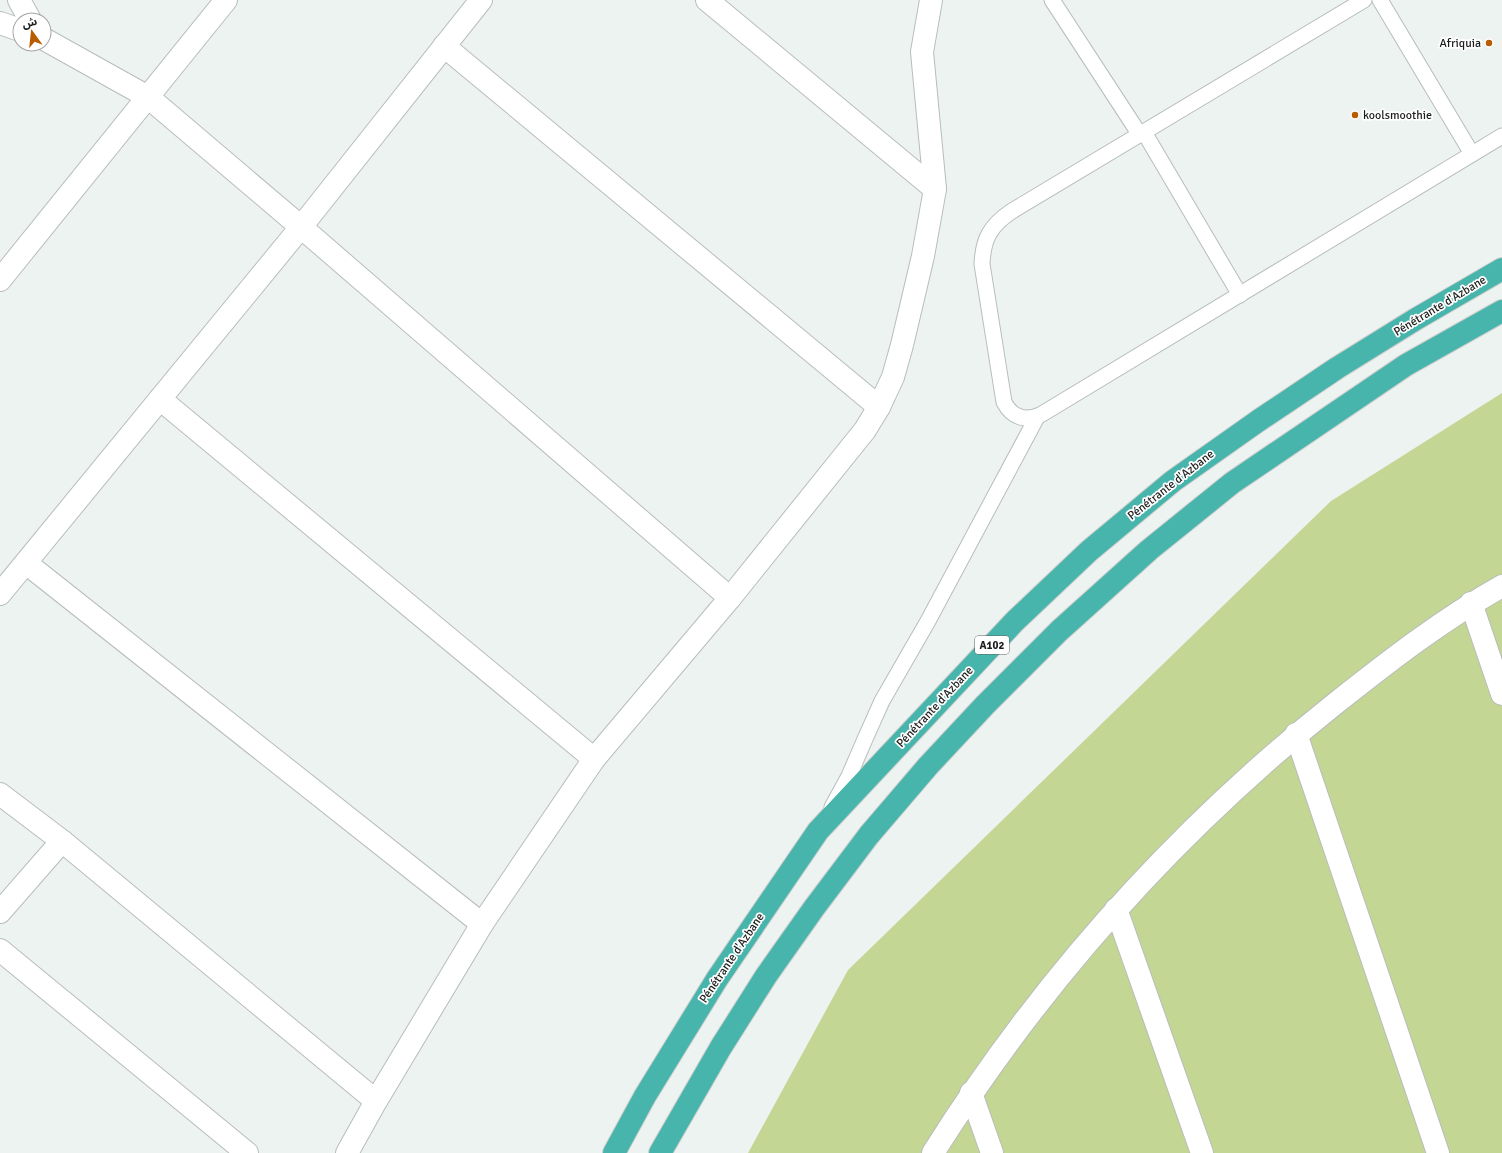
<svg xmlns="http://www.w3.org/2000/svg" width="1502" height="1153" font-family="Signika,'Noto Sans Arabic',sans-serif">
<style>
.green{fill:#c4d694}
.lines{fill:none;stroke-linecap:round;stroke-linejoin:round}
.service-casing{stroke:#b8bdbb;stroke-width:17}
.minor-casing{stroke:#b8bdbb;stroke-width:24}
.motorway-casing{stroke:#cdcecd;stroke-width:24}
.service{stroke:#fff;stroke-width:15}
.minor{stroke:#fff;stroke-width:22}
.motorway{stroke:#47b5ac;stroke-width:22}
.poi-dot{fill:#b85c00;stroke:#fff;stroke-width:1.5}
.labels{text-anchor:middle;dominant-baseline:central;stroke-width:3.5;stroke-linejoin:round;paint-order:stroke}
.shield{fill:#fff;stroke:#606261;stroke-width:1}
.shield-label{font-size:11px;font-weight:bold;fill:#1c1e1d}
.poi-label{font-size:12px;fill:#1c1e1d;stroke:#fff;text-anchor:end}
.street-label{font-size:12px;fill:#1c1e1d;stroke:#fff}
</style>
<rect width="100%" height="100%" fill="#edf3f0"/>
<!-- green -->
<polygon class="green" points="1502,393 1502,1153 748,1153 848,970 1331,501"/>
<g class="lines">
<!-- service casing -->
<g class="service-casing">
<g id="service">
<polyline points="1052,0 1140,135"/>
<path d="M1364,0L1012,211C991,225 983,238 982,264L1004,402C1012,418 1026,422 1042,414L1502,136"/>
<polyline points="1380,0 1472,154"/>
<polyline points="1144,132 1240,295"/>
<polyline points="832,807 849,776 865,739 882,701 928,621 1037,417"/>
</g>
</g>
<!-- minor casing -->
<g class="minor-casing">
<g id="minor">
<polyline points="19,0 30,20"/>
<polyline points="707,0 935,189"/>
<polyline points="0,23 20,30"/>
<polyline points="44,39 148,97 301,227 730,598"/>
<polyline points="444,46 879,407"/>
<polyline points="0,280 226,0"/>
<polyline points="160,399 594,759"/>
<polyline points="26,563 482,924"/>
<polyline points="0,594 301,227 481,0"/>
<polyline points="1471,603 1502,694"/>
<polyline points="1296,734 1438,1153"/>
<polyline points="0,794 62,841 376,1101"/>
<polyline points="1116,909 1202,1153"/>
<polyline points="0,912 62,841"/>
<polyline points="0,950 247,1153"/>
<polyline points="971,1093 992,1153"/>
<polyline points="347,1153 376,1101 482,924 594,759 730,598 865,430 879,407 893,377 902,345 923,256 935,189 922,52 931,0"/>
<path d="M933,1153C1042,980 1175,831 1336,703C1389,661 1443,619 1502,586"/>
</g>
</g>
<!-- motorway casing -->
<g class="motorway-casing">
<g id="motorway">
<polyline points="614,1153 645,1096 717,979 818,831 1015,621 1089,551 1173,481 1258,421 1337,368 1416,319 1502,269"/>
<polyline points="660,1153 721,1047 766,976 814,908 869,835 928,766 985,705 1059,631 1149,550 1232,483 1406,365 1502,311"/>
</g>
</g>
<!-- service -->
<use href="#service" class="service"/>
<!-- minor -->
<use href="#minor" class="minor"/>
<!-- motorway -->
<use href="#motorway" class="motorway"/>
</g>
<!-- markers -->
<g class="poi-dot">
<circle cx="1489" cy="43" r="4"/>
<circle cx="1355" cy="115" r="4"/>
</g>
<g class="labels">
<!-- shield labels -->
<rect class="shield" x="975" y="636" width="34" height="18" rx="3"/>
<g class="shield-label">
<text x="992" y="645">A102</text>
</g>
<!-- poi labels -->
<g class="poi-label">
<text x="1481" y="43">Afriquia</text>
<text x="1363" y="115" text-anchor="start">koolsmoothie</text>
</g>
<!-- street labels -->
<g class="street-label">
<text transform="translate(1440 306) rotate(-31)">Pénétrante d'Azbane</text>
<text transform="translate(1171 485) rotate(-38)">Pénétrante d'Azbane</text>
<text transform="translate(935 707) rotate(-47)">Pénétrante d'Azbane</text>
<text transform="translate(732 958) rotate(-56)">Pénétrante d'Azbane</text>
</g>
</g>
<!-- north arrow -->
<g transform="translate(32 32) rotate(345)"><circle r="19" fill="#ffffff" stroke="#a4a5a5"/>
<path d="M0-3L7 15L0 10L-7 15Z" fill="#b85c00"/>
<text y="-6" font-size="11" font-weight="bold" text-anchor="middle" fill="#1c1e1d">ش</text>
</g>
</svg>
